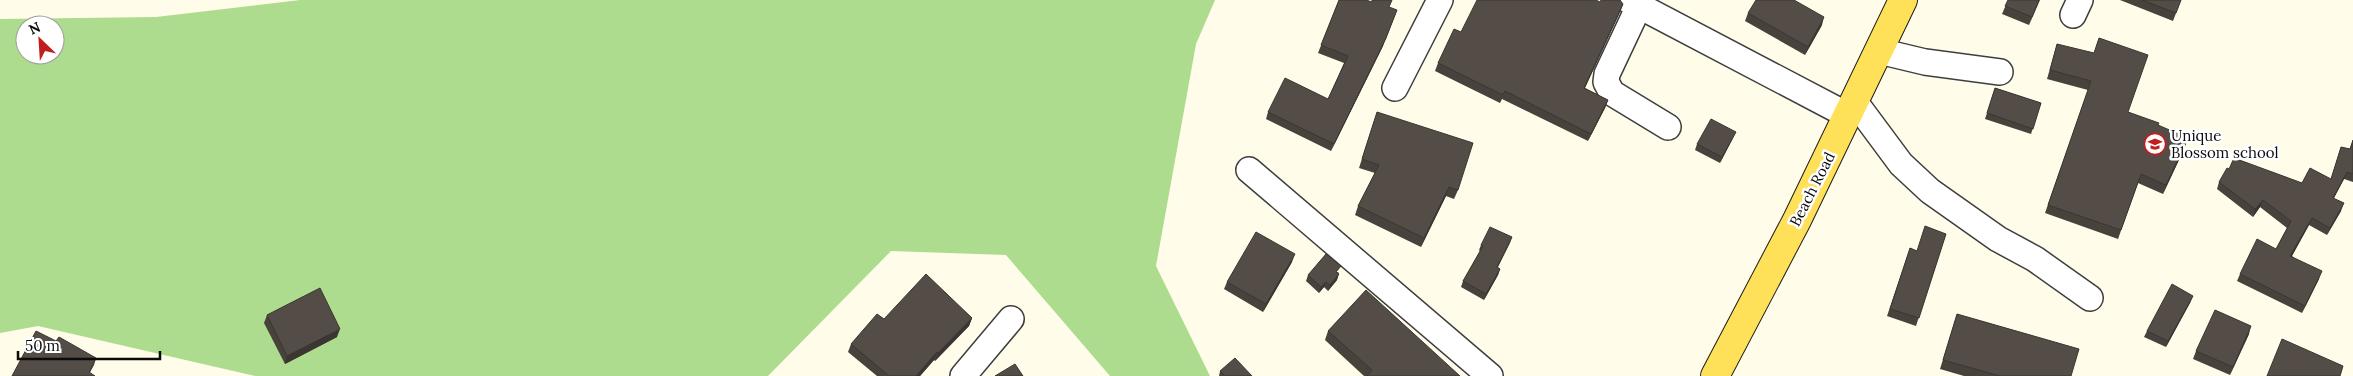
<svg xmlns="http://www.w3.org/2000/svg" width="2353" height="376" font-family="Lora,serif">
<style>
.forest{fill:#aedc8f;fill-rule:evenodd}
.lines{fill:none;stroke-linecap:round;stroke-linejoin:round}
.minor-casing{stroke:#3e3e3e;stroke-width:28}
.major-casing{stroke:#1c1c1c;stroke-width:30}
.minor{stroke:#fff;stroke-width:25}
.major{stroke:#ffe059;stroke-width:28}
.wall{fill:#48423d}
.shaded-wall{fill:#3b3632}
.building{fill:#544d47;stroke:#3b3632}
.labels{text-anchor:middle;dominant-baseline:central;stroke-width:5;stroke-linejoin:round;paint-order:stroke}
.poi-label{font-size:15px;fill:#0b0b0b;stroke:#fff;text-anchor:start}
.street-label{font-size:15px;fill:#0b0b0b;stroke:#fff}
</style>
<rect width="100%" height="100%" fill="#fffce9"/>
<!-- forest -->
<path class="forest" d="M300,0H1215L1196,44L1156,266L1210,376H1110L1006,255L891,251L768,376H255L38,326L0,333V19L156,17ZM25,25H55V55H25Z"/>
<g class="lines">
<!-- minor casing -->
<g class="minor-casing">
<g id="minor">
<polyline points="1628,0 1849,116"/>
<polyline points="1639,6 1607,74 1606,82 1612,93 1668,127"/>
<polyline points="2073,15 2080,0"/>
<polyline points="1879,51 1925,62 2000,72"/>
<polyline points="1395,88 1440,0"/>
<polyline points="1855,102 1901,164 1930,191 1998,239 2035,259 2090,298"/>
<polyline points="1249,170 1490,376"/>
<polyline points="963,376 1011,319"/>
</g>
</g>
<!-- major casing -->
<g class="major-casing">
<polyline id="major" points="1715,376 1797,220 1903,0"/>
</g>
<!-- minor -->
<use href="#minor" class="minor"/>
<!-- major -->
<use href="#major" class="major"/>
</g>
<!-- wall -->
<g class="wall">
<polygon points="1339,0 1372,2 1389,7 1383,46 1331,151 1266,119 1268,112 1328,99 1344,63 1318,53"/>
<polygon points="2008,0 2040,0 2029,25 2002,14"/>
<polygon points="2120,0 2181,0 2173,21"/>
<polygon points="1600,2 1623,4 1620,12 1585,88 1608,100 1605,108 1588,141 1502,99 1500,103 1435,71 1438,63 1461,32"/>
<polygon points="1748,13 1822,25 1805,55 1745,21"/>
<polygon points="2057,44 2128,112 2158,125 2185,147 2163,194 2138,183 2118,239 2045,213 2088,90 2047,79"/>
<polygon points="1995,88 2041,103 2031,134 1985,119"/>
<polygon points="1374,121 1458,190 1454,199 1446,196 1421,247 1355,215 1358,206 1375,173 1359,168"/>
<polygon points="1733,138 1720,163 1695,150 1697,144"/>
<polygon points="2353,140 2353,182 2344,179 2334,198 2341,211 2327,235 2309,225 2292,256 2319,279 2302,313 2237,281 2240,274 2276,249 2287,228 2260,207 2253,217 2217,189 2219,182 2229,169 2302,183 2331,179 2341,147 2350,149"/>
<polygon points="1946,234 1916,326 1887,316 1910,248 1917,251"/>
<polygon points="1512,237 1497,268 1500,269 1498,275 1484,300 1461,287 1463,281 1480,251 1479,250 1481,245"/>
<polygon points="1292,262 1263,312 1224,289 1227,282"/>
<polygon points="1339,272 1338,273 1337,280 1328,291 1324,287 1319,293 1306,281 1308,275"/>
<polygon points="2191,301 2166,347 2144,337 2147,331"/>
<polygon points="1957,314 2071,376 1964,376 1940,369"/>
<polygon points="267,315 337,337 285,364 264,323"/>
<polygon points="972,318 969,326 935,361 934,360 920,376 877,376 848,352 851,344 884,319"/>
<polygon points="1328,331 1460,376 1364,376 1325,340"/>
<polygon points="2249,334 2230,375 2193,359 2196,351"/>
<polygon points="1220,371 1252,376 1219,376"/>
</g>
<!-- shaded-wall -->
<g class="shaded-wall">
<polygon points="1623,4 1620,12 1581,96 1584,88"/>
<polygon points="1397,10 1383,46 1331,151 1334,144"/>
<polygon points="1824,17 1822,25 1805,55 1808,47"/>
<polygon points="1608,100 1605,108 1588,141 1591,134"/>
<polygon points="1736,132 1733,138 1720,163 1722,157"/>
<polygon points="2188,138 2185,147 2163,194 2166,185"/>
<polygon points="2347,172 2344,179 2330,205 2333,198"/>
<polygon points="1449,187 1446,196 1421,247 1424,238"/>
<polygon points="2263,200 2260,207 2253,217 2255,209"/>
<polygon points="2344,203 2341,211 2327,235 2330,228"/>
<polygon points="2312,218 2309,225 2288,263 2290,256"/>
<polygon points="1512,237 1510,243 1495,273 1497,267"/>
<polygon points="1295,254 1292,262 1263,312 1266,304"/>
<polygon points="1500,269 1498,275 1484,300 1486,294"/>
<polygon points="2322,271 2319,279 2302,313 2305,306"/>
<polygon points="1339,274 1337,280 1328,291 1330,285"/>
<polygon points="1326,282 1324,287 1319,293 1321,287"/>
<polygon points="2193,296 2191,301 2166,347 2168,341"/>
<polygon points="972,318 969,326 935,361 938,353"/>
<polygon points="2251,326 2249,334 2230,375 2233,367"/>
<polygon points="340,329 337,337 285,364 287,356"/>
<polygon points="937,352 934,360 920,376 916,376"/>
<polygon points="96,358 94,365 88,376 89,372"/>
</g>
<!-- building -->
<g class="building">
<polygon points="1339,0 1366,0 1372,2 1372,0 1392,0 1389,7 1397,10 1386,38 1334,144 1268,112 1285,78 1328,99 1348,56 1321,45"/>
<polygon points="1477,0 1596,0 1600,2 1601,0 1620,0 1623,4 1584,88 1608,100 1591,134 1505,91 1503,95 1438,63 1454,29 1461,32"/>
<polygon points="1756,0 1794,0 1824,17 1808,47 1748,13"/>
<polygon points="2008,0 2039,0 2032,17 2005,6"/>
<polygon points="2142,0 2181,0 2176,13"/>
<polygon points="2099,38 2148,55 2128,112 2159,123 2158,125 2188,138 2166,185 2141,174 2121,230 2048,205 2091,81 2050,70 2057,44 2094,53"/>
<polygon points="1995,88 2041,103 2033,129 1987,113"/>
<polygon points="1377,112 1473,143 1458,190 1449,187 1424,238 1358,206 1379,165 1362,159"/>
<polygon points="1711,119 1736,132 1722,157 1697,144"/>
<polygon points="2353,140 2353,174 2347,172 2333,198 2344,203 2330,228 2312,218 2290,256 2322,271 2305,306 2240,274 2257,239 2276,249 2291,221 2263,200 2255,209 2219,182 2227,168 2229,169 2234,158 2302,183 2310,168 2331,179 2341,147 2350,149"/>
<polygon points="1925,226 1946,234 1919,318 1890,309 1910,248 1917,251"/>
<polygon points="1490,227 1512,237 1497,267 1500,269 1486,294 1463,281 1483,246 1481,245"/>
<polygon points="1256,232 1295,254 1266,304 1227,282"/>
<polygon points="1326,254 1341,266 1336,272 1339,274 1330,285 1326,282 1321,287 1308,275"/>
<polygon points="926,274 972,318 938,353 937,352 916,376 889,376 851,344 877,314 884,319"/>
<polygon points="2172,284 2193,296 2168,341 2147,331"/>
<polygon points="320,288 340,329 287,356 267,315"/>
<polygon points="1366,290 1460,376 1367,376 1372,370 1328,331"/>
<polygon points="2215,310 2251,326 2233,367 2196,351"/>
<polygon points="1957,314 2079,349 2071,376 2000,376 1943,360"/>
<polygon points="36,331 56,341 59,337 96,358 89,372 95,376 12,376"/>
<polygon points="2282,339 2343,366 2340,376 2267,376"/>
<polygon points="1235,358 1252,376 1225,376 1220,371"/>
<polygon points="1015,364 1023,376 995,376"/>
</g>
<!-- icons -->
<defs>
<g id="school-ring" transform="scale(1.125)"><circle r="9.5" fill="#fff" stroke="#c11e1d" stroke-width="1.5"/><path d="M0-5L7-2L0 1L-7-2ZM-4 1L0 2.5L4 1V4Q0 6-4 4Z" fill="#c11e1d"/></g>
</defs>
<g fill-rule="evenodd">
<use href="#school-ring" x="2155" y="144"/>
</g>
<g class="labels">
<!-- poi labels -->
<g class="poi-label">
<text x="2171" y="135">Unique<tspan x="2171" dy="17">Blossom school</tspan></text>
</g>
<!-- street labels -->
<g class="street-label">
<text transform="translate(1812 189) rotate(-63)">Beach Road</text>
</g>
</g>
<!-- north arrow -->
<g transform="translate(40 40) rotate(335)"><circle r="24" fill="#ffffff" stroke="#9d9d9d"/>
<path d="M0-4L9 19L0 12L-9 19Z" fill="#c11e1d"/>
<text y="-8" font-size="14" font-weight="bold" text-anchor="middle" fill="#0b0b0b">N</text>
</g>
<!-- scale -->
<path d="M18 351v8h142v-8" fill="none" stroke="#0b0b0b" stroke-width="2.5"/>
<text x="25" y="351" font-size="15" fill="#0b0b0b" stroke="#ffffff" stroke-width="4" paint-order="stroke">50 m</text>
</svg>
